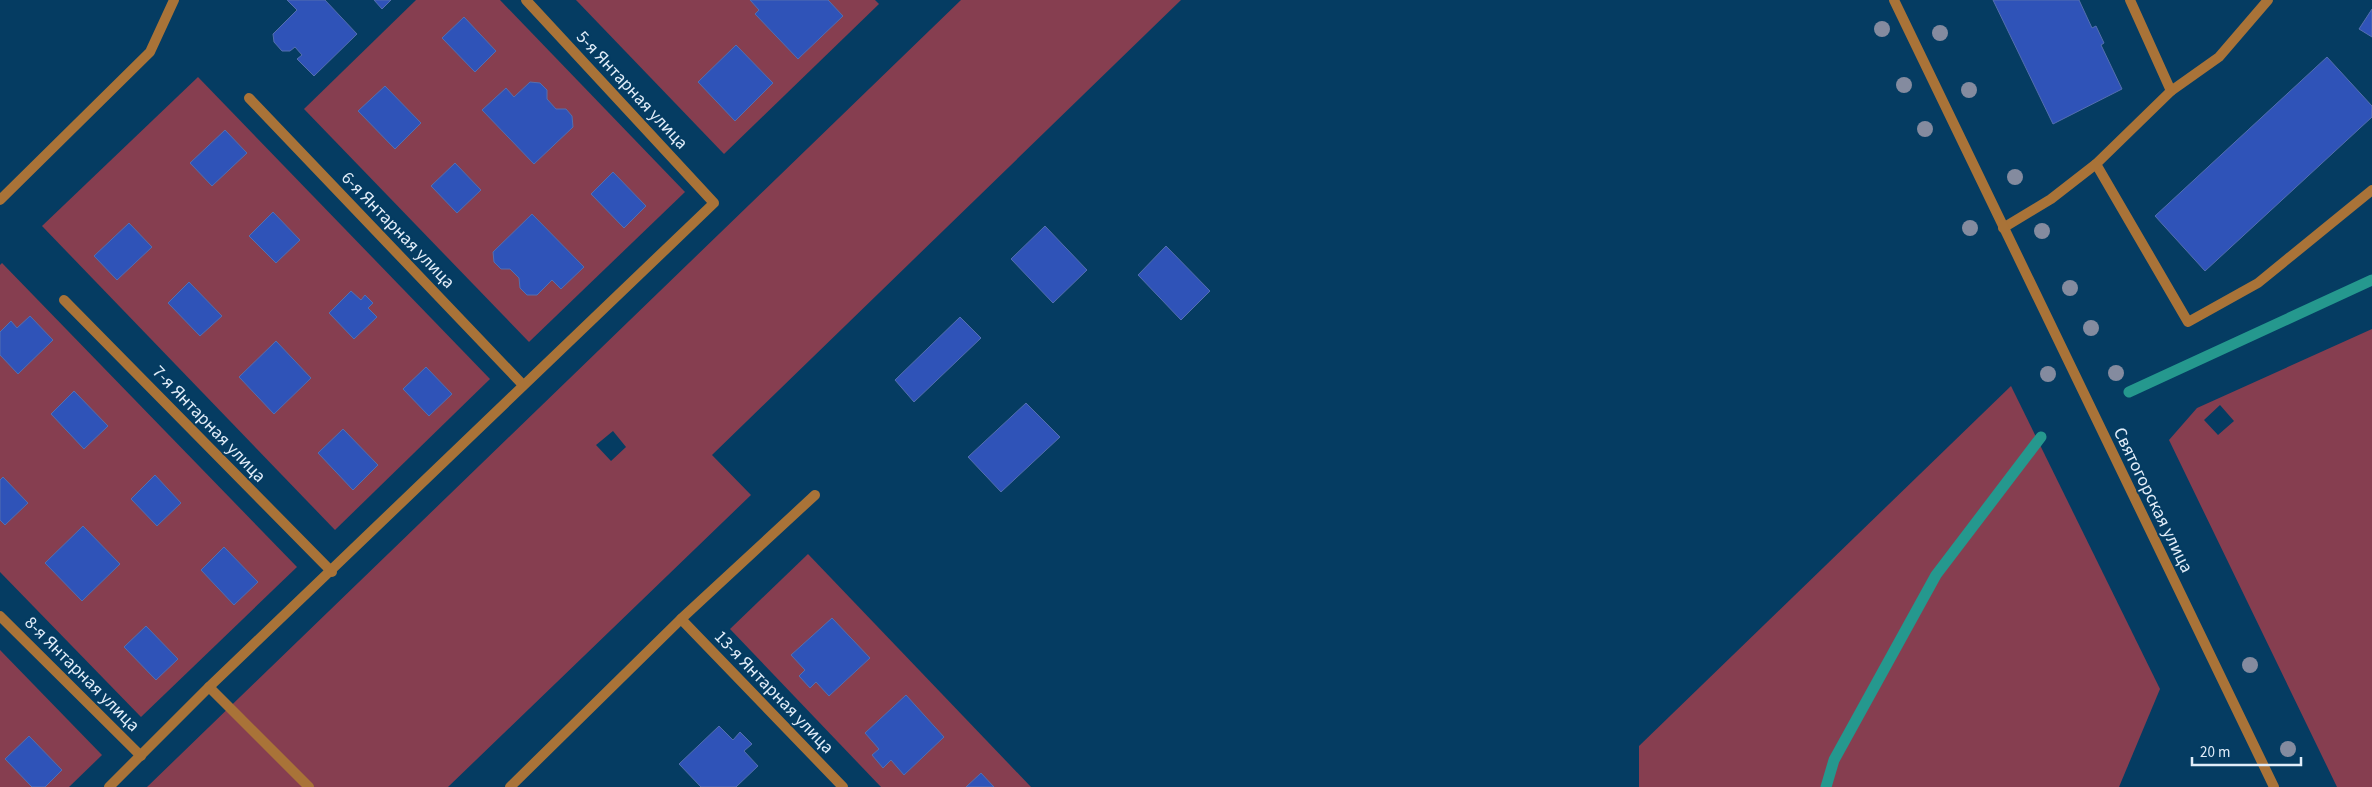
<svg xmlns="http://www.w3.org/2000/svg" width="2372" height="787" font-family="'Source Sans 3',sans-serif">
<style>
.green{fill:#863e50;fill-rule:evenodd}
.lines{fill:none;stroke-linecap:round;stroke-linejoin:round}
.stream{stroke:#25988e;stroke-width:11}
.building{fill:#2f53b8;stroke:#546faf}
.service{stroke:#a97338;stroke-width:10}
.minor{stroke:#a97338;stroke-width:10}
.tertiary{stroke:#a97338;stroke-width:10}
.tree{fill:#848b9f}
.labels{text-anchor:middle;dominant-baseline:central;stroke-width:4;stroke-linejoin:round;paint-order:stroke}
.street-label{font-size:18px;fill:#e1edf9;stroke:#053c62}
</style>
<rect width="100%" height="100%" fill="#053c62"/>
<!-- green -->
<g class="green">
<polygon points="416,0 500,0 685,192 529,342 304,109"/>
<polygon points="576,0 875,0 879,4 724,154"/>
<path d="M961,0H1181L712,455L751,495L448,787H147ZM613,431L626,447L611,461L596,445Z"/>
<polygon points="198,77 490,379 335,530 42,226"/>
<polygon points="2,263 297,567 141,717 0,572 0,265"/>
<path d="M2372,329V787H2337L2169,440L2197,408ZM2220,405L2234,421L2218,435L2204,420Z"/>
<polygon points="2011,386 2160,689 2119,787 1639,787 1639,746"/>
<polygon points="808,554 1031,787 881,787 730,629"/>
<polygon points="0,650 102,755 69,787 0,787"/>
</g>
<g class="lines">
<!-- stream -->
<g class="stream">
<polyline points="2129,392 2372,280"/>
<polyline points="1826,787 1834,760 1936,575 2041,437"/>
</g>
</g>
<!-- building -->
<g class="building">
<polygon points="287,0 325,0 357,34 314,76 297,59 302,55 295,47 290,51 282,51 274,42 273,34 297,10"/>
<polygon points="374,0 391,0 382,9"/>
<polygon points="750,0 828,0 843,16 798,59 755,14 759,10"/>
<polygon points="1993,0 2079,0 2092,28 2096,26 2104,43 2101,45 2122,89 2053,124"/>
<polygon points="2372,9 2372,37 2359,29"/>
<polygon points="464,17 496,51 475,72 442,38"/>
<polygon points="736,45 773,83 735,121 698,82"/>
<polygon points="2327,57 2372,106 2372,117 2205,271 2155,216"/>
<polygon points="530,82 540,83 547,90 547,99 556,109 566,109 572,116 573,127 534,164 482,110 506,88 514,97"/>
<polygon points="385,86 421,123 395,149 358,111"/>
<polygon points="225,130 247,153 212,186 190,163"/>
<polygon points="455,163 481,190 457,213 431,186"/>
<polygon points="613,172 646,206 624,228 591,194"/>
<polygon points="273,212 300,240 276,263 249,236"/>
<polygon points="532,214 584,267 561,289 552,280 537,295 527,295 520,288 519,278 510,269 501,269 494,262 493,252"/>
<polygon points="129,223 152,247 117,280 94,256"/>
<polygon points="1045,226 1087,270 1053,303 1011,259"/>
<polygon points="1166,246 1210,291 1181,320 1138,275"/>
<polygon points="189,282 222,316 200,336 168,303"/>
<polygon points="351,291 361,300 365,295 373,303 368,308 377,317 354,339 329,313"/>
<polygon points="30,316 53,340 18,374 0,355 0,332 11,321 17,328"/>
<polygon points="960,317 981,338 914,402 895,380"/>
<polygon points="276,341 311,378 274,414 239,377"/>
<polygon points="426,367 452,394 429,416 403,389"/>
<polygon points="74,391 108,426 84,449 51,414"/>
<polygon points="1026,403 1060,437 1001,492 968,457"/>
<polygon points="343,429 378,465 353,490 318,453"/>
<polygon points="155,475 181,503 157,526 131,499"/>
<polygon points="3,477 28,503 5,525 0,520 0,480"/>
<polygon points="83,526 120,564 82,601 45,563"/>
<polygon points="224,547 258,582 234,605 201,570"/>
<polygon points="832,618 870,658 829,696 816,682 810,688 799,676 805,670 791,655"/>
<polygon points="146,626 178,659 156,680 124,647"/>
<polygon points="906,695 944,737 904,775 891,760 883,768 872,755 879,749 865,733"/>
<polygon points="719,726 733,740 740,732 752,744 744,751 758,766 736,787 701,787 679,764"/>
<polygon points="29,736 62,770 45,787 32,787 5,759"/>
<polygon points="981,773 994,787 966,787"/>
</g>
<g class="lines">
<!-- service -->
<g class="service">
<polyline points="2096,164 2188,322 2258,283 2372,190"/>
<polyline points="0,200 150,52 174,0"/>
</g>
<!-- minor -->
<g class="minor">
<polyline points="2130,0 2171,91"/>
<polyline points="249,98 523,385"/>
<polyline points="2003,228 2051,199 2096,164 2171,91 2219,57 2268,0"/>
<polyline points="64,300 332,572"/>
<polyline points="0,616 141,756"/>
<polyline points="681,619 843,787"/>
<polyline points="209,687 309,787"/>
<polyline points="109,787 209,687 714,203 526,0"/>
<polyline points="510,787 681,619 815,495"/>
</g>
<!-- tertiary -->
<polyline class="tertiary" points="1894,0 2274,787"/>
</g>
<!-- trees -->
<g class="tree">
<circle cx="1882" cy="29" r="8"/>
<circle cx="1940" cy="33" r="8"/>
<circle cx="1904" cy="85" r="8"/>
<circle cx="1969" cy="90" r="8"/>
<circle cx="1925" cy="129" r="8"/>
<circle cx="2015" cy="177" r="8"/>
<circle cx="1970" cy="228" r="8"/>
<circle cx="2042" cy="231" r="8"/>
<circle cx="2070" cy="288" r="8"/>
<circle cx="2091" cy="328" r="8"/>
<circle cx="2116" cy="373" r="8"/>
<circle cx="2048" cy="374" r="8"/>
<circle cx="2250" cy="665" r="8"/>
<circle cx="2288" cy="749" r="8"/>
</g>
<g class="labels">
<!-- street labels -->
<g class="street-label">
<text transform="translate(632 90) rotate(47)">5-я Янтарная улица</text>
<text transform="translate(398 230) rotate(46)">6-я Янтарная улица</text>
<text transform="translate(209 424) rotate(46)">7-я Янтарная улица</text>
<text transform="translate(2153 500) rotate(64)">Святогорская улица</text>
<text transform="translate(82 674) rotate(45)">8-я Янтарная улица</text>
<text transform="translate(774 692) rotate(46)">13-я Янтарная улица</text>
</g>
</g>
<!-- scale -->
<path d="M2192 757v8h109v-8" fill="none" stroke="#e1edf9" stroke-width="2.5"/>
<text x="2200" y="757" font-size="15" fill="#e1edf9" stroke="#053c62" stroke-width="4" paint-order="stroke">20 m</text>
</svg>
